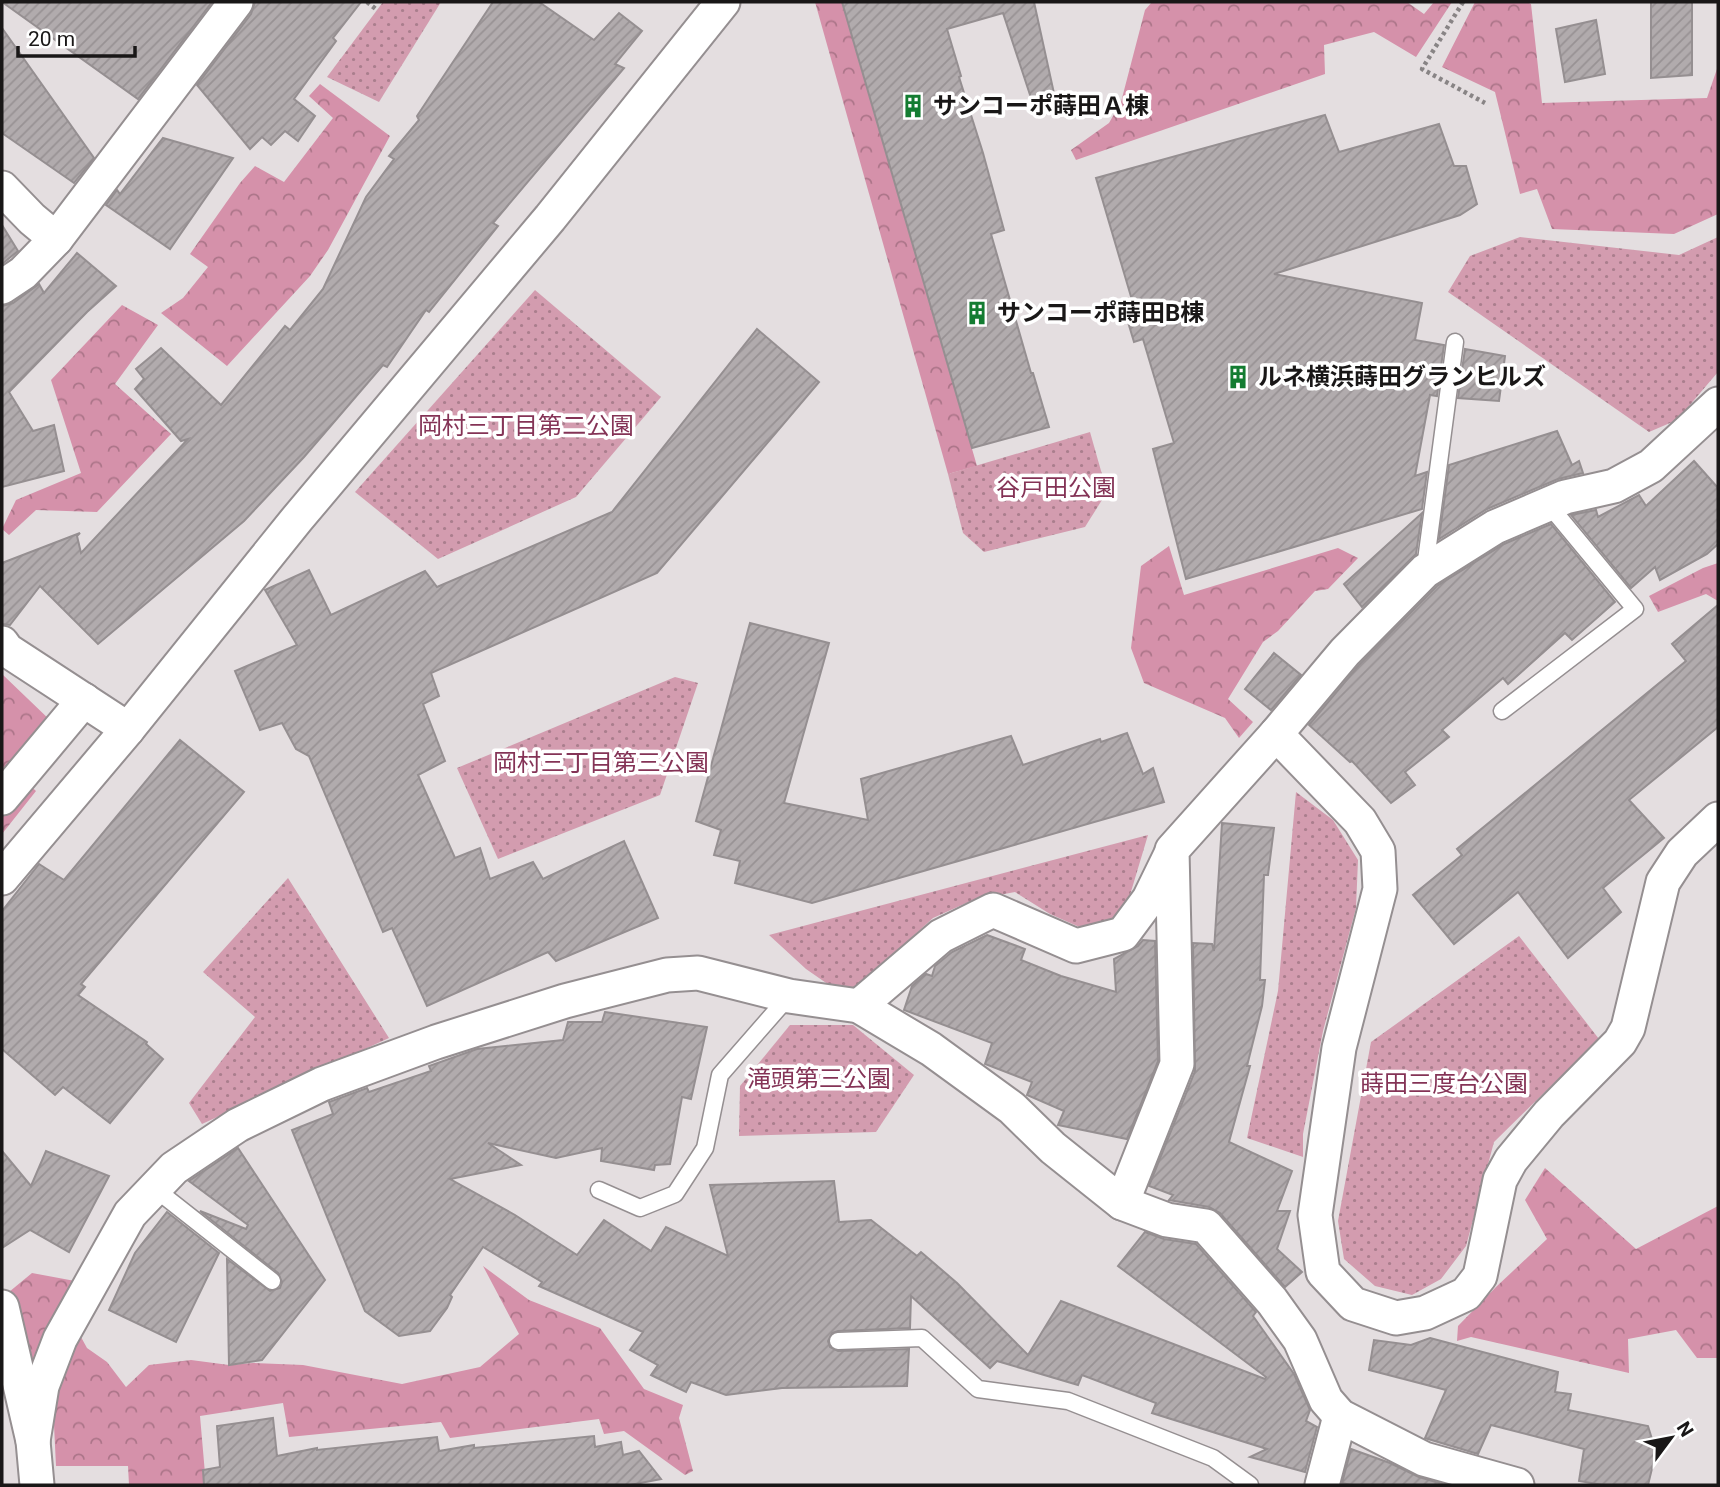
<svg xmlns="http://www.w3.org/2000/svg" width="1720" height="1487" font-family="Roboto,'Noto Sans JP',sans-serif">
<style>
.forest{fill:url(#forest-crowns)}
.park{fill:url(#park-dots)}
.building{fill:url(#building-hatch);stroke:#958f91;stroke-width:2}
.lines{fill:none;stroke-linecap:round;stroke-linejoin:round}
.service-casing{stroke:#958f91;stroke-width:19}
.minor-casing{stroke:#958f91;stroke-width:37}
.path{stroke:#888485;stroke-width:4.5;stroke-dasharray:3.5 3.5;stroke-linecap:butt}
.service{stroke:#fff;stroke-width:16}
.minor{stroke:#fff;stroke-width:33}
.labels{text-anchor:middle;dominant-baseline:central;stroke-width:7;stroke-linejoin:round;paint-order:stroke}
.poi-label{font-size:24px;font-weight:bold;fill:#191717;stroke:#fff;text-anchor:start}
.park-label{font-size:24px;fill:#843356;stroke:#fff}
</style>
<defs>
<pattern id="forest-crowns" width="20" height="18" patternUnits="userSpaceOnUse" patternTransform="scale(1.75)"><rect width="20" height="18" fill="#d591aa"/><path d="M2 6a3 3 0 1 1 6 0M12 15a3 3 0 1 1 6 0" fill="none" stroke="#ac7589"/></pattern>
<pattern id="park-dots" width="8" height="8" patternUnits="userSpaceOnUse" patternTransform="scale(1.75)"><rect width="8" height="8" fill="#d39caf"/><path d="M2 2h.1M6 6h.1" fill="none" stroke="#aa7e8d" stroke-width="1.8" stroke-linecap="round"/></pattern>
<pattern id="building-hatch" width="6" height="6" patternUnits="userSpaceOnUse" patternTransform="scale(1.75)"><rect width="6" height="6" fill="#b1abad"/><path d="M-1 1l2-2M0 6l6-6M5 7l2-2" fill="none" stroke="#989294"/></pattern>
</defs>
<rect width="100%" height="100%" fill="#e4dee0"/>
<!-- forest -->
<g class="forest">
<polygon points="815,2 842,2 977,466 948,474"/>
<polygon points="1152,2 1407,2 1424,14 1434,2 1452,2 1416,57 1374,32 1324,45 1325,74 1076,160 1071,150 1109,123 1121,102 1145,10"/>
<polygon points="1475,2 1527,2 1531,4 1542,103 1707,98 1718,66 1718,214 1674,234 1552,229 1537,189 1520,194 1495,92 1442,67"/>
<polygon points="320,84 390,136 328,250 310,276 227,366 161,313 183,298 208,267 190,254 240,183 255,166 284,182 333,118 309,96"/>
<polygon points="122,305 158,325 115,384 171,434 97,512 36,510 9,535 2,529 16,500 81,473 51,380"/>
<polygon points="1169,546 1184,595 1338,548 1358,558 1328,589 1315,591 1278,631 1263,642 1228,699 1253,722 1239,738 1225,718 1144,683 1131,648 1141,566"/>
<polygon points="1718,563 1718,601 1706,594 1658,612 1649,596 1703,568"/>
<polygon points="2,674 52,722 13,770 36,791 2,834"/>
<polygon points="1545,1168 1636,1249 1718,1206 1718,1358 1697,1358 1676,1330 1628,1339 1629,1373 1471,1337 1457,1341 1458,1326 1496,1287 1547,1239 1525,1200"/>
<polygon points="483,1266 529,1300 600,1328 644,1389 683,1405 679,1418 693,1471 685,1475 624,1431 604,1434 599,1419 450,1438 441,1422 289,1437 283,1403 200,1416 206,1485 129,1485 128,1466 56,1466 52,1384 76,1328 87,1348 107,1362 126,1387 149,1365 191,1360 229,1365 253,1363 303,1365 402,1384 480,1367 519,1334"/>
<polygon points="32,1273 75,1281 31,1392 9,1292"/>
</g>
<!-- park -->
<g class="park">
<polygon points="383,2 441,2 379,102 327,77"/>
<polygon points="1520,237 1679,255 1718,237 1718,372 1677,420 1649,432 1448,292 1470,256"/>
<polygon points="535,290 661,397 576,497 438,559 355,492"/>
<polygon points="1090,432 1107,492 1085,527 984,552 963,533 948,474"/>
<polygon points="675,677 698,683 660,795 498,859 457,768"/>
<polygon points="1296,792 1333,820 1358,860 1356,908 1323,1031 1303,1134 1303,1157 1247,1138 1278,991"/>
<polygon points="1148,835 1130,895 1111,922 1084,929 1050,914 1015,892 973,900 933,918 855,989 832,987 806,969 769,935"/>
<polygon points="288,878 389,1038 202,1124 189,1103 255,1017 203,972"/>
<polygon points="1519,936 1599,1039 1494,1142 1466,1246 1441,1279 1412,1295 1375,1286 1344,1259 1338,1221 1371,1042"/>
<polygon points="790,1025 853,1025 914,1075 876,1132 739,1136 740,1086"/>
</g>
<!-- building -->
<g class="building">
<polygon points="2,2 212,2 138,99"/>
<polygon points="255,2 361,2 333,38 336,41 294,99 315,116 298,141 285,131 271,145 262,137 250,149 197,85 251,14"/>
<polygon points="493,2 539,2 594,40 619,13 642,31 615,64 624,68 493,223 498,226 429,312 426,310 387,367 383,365 304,457 244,521 98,644 40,586 10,625 2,624 2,563 80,533 77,536 81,553 188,439 181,441 135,389 144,379 136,369 161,348 221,405 285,326 290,330 323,289 366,197 394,159 389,156 419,120 417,116"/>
<polygon points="842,2 1034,2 1057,107 1036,113 1003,13 947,29 961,76 959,77 983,153 1004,230 991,234 1031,373 1033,373 1049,427 972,448"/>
<polygon points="1651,2 1692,2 1692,75 1651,78"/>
<polygon points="1596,20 1605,74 1565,82 1556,29"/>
<polygon points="2,28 94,158 74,183 2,133"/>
<polygon points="1325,115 1339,152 1439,124 1454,166 1466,166 1477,204 1460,215 1274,274 1422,303 1415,340 1444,345 1437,396 1430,395 1415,476 1427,472 1422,509 1186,579 1153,449 1174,443 1143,339 1134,342 1128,322 1123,303 1132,300 1096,178"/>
<polygon points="163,138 233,158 170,249 106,205 117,190 120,194"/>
<polygon points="2,225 18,251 2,264"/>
<polygon points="77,253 116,286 87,312 9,392 33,431 54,425 64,471 2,487 2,306 13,303 39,284 44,293"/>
<polygon points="757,329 819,382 657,573 431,673 439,696 423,704 445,761 418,775 455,858 480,848 490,879 533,862 543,879 624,841 658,918 556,961 548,952 427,1006 392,928 383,932 309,756 296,749 282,723 260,730 235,671 297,645 265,590 309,570 331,615 425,571 437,587 612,512"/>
<polygon points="1465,349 1505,356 1499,401 1458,398"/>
<polygon points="1557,431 1572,465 1579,461 1583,473 1558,479 1487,509 1439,539 1449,465"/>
<polygon points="1694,461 1718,488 1718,544 1707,554 1660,580 1655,567 1631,588 1571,515 1596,510 1598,517 1639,495 1646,506"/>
<polygon points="1422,513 1416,554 1362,607 1344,584"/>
<polygon points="1551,524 1615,602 1572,640 1565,633 1508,684 1503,678 1442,730 1449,737 1405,772 1415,785 1391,803 1352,761 1350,762 1309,725 1359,665 1437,586 1504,544"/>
<polygon points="1718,605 1718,727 1629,800 1664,838 1603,888 1621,912 1568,958 1518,892 1454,944 1413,895 1462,855 1457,849 1686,661 1672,644"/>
<polygon points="750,623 829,643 784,803 868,820 861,779 1011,736 1023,765 1100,739 1101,742 1127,733 1143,774 1153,768 1164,802 812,903 735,883 740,861 714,855 721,830 696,821"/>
<polygon points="1274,653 1301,675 1271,710 1245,689"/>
<polygon points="180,740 244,792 81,984 85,987 78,995 147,1042 146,1044 163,1059 110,1123 63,1087 55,1095 2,1049 2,911 39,864 64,880"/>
<polygon points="1222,823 1274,828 1268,875 1264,875 1260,980 1265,980 1262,1006 1247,1066 1250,1066 1229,1142 1292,1171 1277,1211 1290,1211 1277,1249 1302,1272 1285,1287 1220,1213 1209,1207 1169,1200 1173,1195 1149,1186 1195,1071 1193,943 1212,944 1214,951"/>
<polygon points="987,935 1025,949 1021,960 1061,976 1116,992 1114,959 1138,946 1143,940 1155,941 1158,1061 1127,1139 1058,1125 1064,1111 1027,1095 1032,1082 985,1064 992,1043 904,1010 912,986 926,974 932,976 935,966 952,952"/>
<polygon points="605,1012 707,1027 691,1099 682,1097 670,1164 655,1165 654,1170 601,1161 602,1148 556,1158 488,1143 521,1165 450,1179 515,1215 577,1255 604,1220 651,1251 666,1227 728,1256 710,1185 834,1181 839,1222 871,1220 917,1256 921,1252 957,1283 1028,1355 1061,1301 1265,1379 1266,1377 1118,1266 1145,1232 1164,1239 1196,1244 1256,1312 1253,1316 1294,1374 1310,1410 1306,1421 1317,1427 1305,1472 1250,1457 1267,1449 1152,1413 1156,1403 1082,1375 1078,1385 997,1361 990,1368 911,1296 910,1328 838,1331 832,1333 828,1341 830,1347 838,1351 909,1349 907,1386 782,1388 726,1395 691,1382 686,1392 651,1375 658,1365 630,1350 643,1332 539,1286 542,1282 483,1247 450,1295 452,1297 447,1308 430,1331 399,1336 365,1311 292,1130 333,1114 329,1102 367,1088 369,1092 431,1071 429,1066 477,1049 563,1040 568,1022 602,1022"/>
<polygon points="238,1148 325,1280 262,1360 229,1365 227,1259 270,1291 280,1288 282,1282 278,1273 200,1211 246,1229 248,1225 189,1181"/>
<polygon points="2,1151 31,1186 46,1151 109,1176 69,1252 30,1230 2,1248"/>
<polygon points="167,1212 219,1253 176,1342 109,1310 135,1253"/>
<polygon points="1430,1338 1558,1372 1555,1392 1571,1394 1568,1410 1648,1426 1656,1452 1648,1485 1603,1485 1579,1481 1584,1449 1491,1425 1478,1454 1425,1438 1446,1390 1369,1370 1374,1340 1411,1345"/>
<polygon points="273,1418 277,1456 317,1448 317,1450 437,1437 439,1451 474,1445 474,1448 594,1436 595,1447 621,1442 623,1455 639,1451 661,1479 630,1485 204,1485 203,1470 220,1467 217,1426"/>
<polygon points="1351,1449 1390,1463 1419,1477 1446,1485 1351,1485 1342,1483"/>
</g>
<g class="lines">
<!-- service casing -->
<g class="service-casing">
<g id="service">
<polyline points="1425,568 1455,342"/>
<polyline points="1502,711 1635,609 1548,504"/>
<polyline points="154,1188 272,1281"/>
<polyline points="599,1190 640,1208 675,1194 705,1148 720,1075 789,996"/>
<polyline points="838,1341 922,1338 978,1389 1068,1401 1213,1458 1250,1485"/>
</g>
</g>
<!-- minor casing -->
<g class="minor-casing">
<g id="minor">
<polyline points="2,188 32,219 56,239"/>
<polyline points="2,287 23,273 56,239 236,2"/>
<polyline points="2,643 7,650 128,729"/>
<polyline points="1276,734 1360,821 1378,851 1380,889 1339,1048 1315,1215 1323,1272 1353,1304 1396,1318 1425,1313 1466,1294 1480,1276 1500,1180 1511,1160 1549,1114 1620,1042 1628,1028 1663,882 1682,853 1718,819"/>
<polyline points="2,798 84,700"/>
<polyline points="2,878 128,729 297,519 550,218 723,2"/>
<polyline points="859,1006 941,936 993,910 1076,946 1123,934 1149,899 1170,856"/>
<polyline points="1122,1203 1177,1064 1172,850 1276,734 1345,652 1425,571 1495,527 1565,497 1614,486 1651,466 1718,404"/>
<polyline points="2,1307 33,1441 37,1485"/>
<polyline points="33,1441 42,1386 60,1339 130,1214 174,1168 238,1125 322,1084 436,1042 565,1001 667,975 698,973 789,996 859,1006 931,1049 1012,1108 1053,1148 1122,1203 1167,1220 1206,1226 1272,1301 1300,1340 1326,1400 1340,1416 1424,1459 1517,1485"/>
<polyline points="1322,1485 1340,1416"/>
</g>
</g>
<!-- path -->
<g class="path">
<polyline points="367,2 377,10"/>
<polyline points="1463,2 1422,69 1485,103"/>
</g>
<!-- service -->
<use href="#service" class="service"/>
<!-- minor -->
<use href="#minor" class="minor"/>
</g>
<!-- icons -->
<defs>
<g id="building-bare" transform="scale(1.89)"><path d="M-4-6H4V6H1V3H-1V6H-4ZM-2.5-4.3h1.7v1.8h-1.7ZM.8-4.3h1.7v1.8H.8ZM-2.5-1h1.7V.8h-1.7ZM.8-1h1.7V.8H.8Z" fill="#137c31" stroke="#fff" stroke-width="2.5" paint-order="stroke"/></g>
</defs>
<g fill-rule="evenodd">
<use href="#building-bare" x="913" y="106"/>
<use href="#building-bare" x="977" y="313"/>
<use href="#building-bare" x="1238" y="377"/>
</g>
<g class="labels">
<!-- poi labels -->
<g class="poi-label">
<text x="933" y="106">サンコーポ蒔田Ａ棟</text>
<text x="997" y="313">サンコーポ蒔田B棟</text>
<text x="1258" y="377">ルネ横浜蒔田グランヒルズ</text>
</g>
<!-- park labels -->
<g class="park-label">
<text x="526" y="426">岡村三丁目第二公園</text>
<text x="1056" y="488">谷戸田公園</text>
<text x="601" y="763">岡村三丁目第三公園</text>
<text x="819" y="1079">滝頭第三公園</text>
<text x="1444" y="1084">蒔田三度台公園</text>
</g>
</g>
<!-- border -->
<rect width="1720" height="1487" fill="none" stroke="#191717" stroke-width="7"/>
<!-- north arrow -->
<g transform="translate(1671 1438) rotate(58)" stroke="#ffffff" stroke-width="5" paint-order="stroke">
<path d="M0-5L12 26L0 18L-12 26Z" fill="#191717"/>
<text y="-10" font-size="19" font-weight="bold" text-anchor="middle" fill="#191717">N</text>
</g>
<!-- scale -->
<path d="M18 46v10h117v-10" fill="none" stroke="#191717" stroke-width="3.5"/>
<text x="28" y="46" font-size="21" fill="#191717" stroke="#ffffff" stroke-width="5" paint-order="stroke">20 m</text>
</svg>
